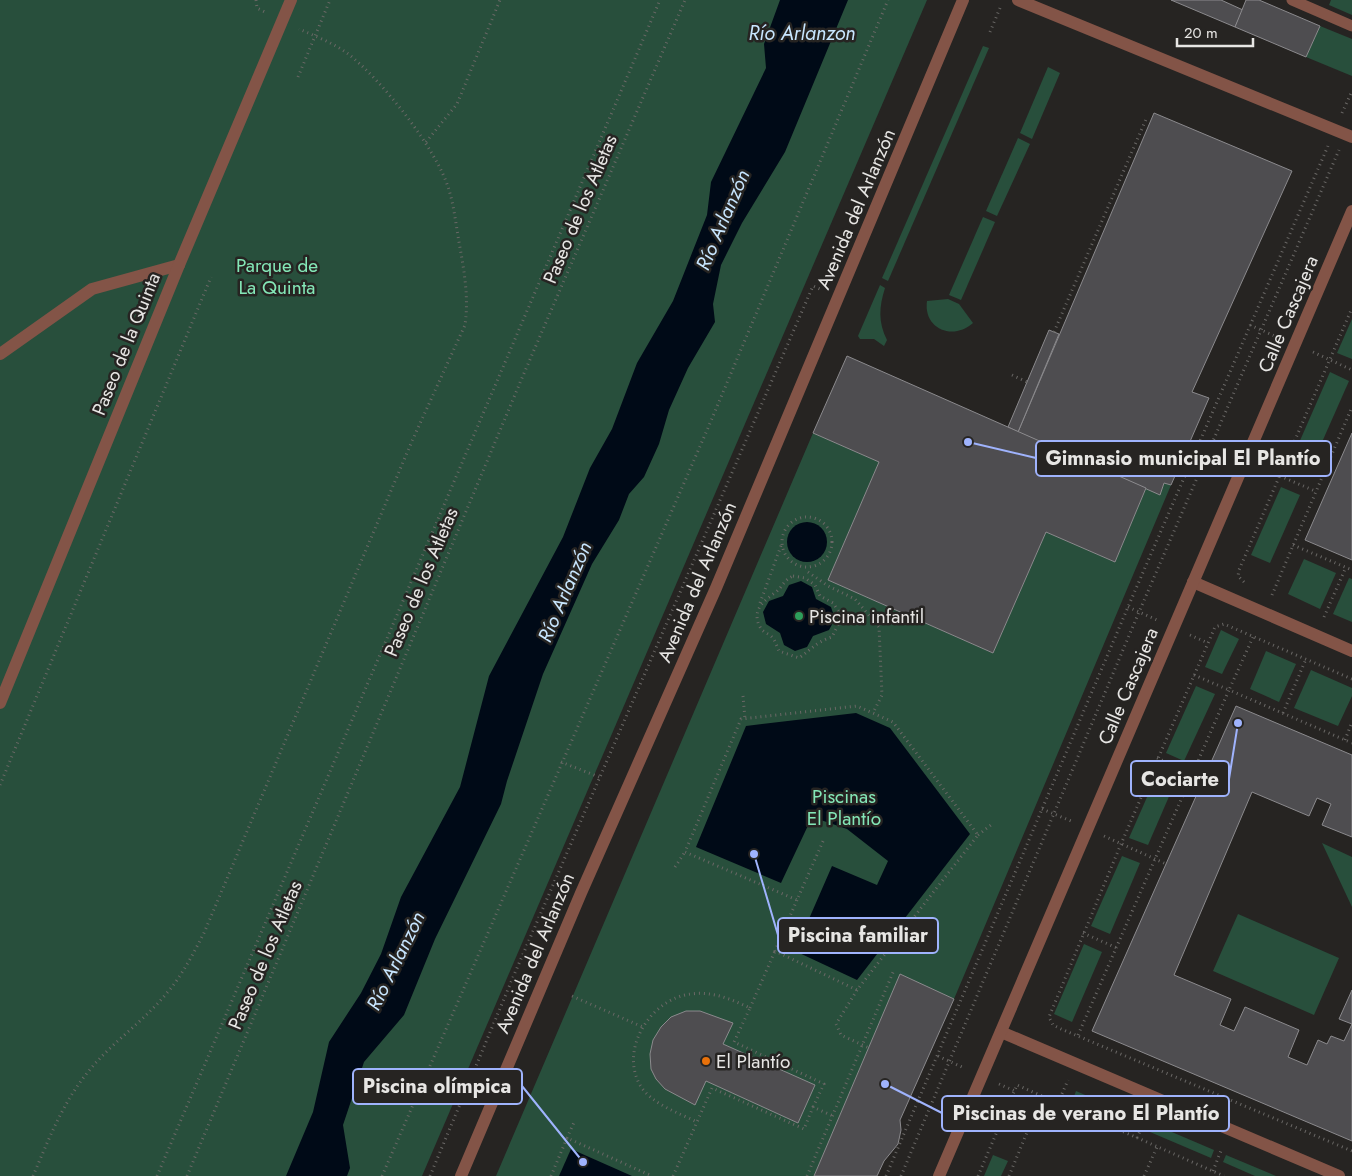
<svg xmlns="http://www.w3.org/2000/svg" width="1352" height="1176" font-family="Jost,sans-serif">
<style>
.green{fill:#284f3c}
.water{fill:#000a17}
.building{fill:#4e4d50;stroke:#8b8a8d}
.lines{fill:none;stroke-linecap:round;stroke-linejoin:round}
.path{stroke:#6a6866;stroke-width:3;stroke-dasharray:1 4;stroke-linecap:butt}
.service{stroke:#835447;stroke-width:11}
.pedestrian{stroke:#835447;stroke-width:12}
.minor{stroke:#835447;stroke-width:12}
.leisure-dot{fill:#2e9e5b;stroke:#262422;stroke-width:2}
.food-dot{fill:#e8710a;stroke:#262422;stroke-width:2}
.labels{text-anchor:middle;dominant-baseline:central;stroke-width:5;stroke-linejoin:round;paint-order:stroke}
.street-label{font-size:19px;fill:#e7e6e4;stroke:#262422}
.park-label{font-size:19px;fill:#84e7b7;stroke:#262422}
.poi-label{font-size:19px;fill:#e7e6e4;stroke:#262422;text-anchor:start}
.water-label{font-size:20px;font-style:italic;fill:#c8e6ff;stroke:#262422}
.leader{fill:none;stroke:#9fb3fd;stroke-width:2}
.callout-dot{fill:#9fb3fd;stroke:#262422;stroke-width:2}
.callout{fill:#262422;stroke:#9fb3fd;stroke-width:2}
.callout-label{font-size:20px;text-anchor:middle;font-weight:bold;fill:#e7e6e4}
</style>
<rect width="100%" height="100%" fill="#262422"/>
<!-- green -->
<g class="green">
<polygon points="0,0 927,0 422,1176 0,1176"/>
<polygon points="1331,0 1352,0 1352,15 1329,5"/>
<polygon points="1320,26 1352,39 1352,76 1306,57"/>
<polygon points="983,46 989,48 888,281 882,278"/>
<polygon points="1048,67 1060,73 1032,139 1020,133"/>
<polygon points="1018,138 1030,144 997,216 986,211"/>
<polygon points="983,217 995,222 961,300 949,295"/>
<path d="M880,285L885,288C879,307 878,322 887,340L884,346L874,339H860L858,336Z"/>
<path d="M948,299L959,304L973,323C953,341 923,329 927,301Z"/>
<polygon points="1352,319 1352,359 1337,353"/>
<polygon points="1330,372 1349,381 1307,476 1288,468"/>
<polygon points="813,433 879,462 828,580 993,653 1046,532 1115,562 1146,488 1160,494 1164,483 1171,485 954,999 900,975 814,1176 496,1176"/>
<polygon points="1281,487 1300,495 1270,563 1251,555"/>
<polygon points="1304,559 1336,573 1320,609 1288,594"/>
<polygon points="1349,578 1352,579 1352,622 1333,614"/>
<polygon points="1221,630 1239,639 1222,674 1205,667"/>
<polygon points="1266,651 1296,664 1279,702 1250,689"/>
<polygon points="1311,670 1352,688 1352,696 1338,726 1294,708"/>
<polygon points="1196,686 1215,694 1184,761 1166,753"/>
<polygon points="1159,770 1177,778 1148,845 1129,838"/>
<polygon points="1322,843 1352,857 1352,907"/>
<polygon points="1122,856 1140,863 1110,934 1091,926"/>
<polygon points="1238,914 1339,958 1314,1015 1213,971"/>
<polygon points="1084,944 1102,952 1072,1022 1054,1014"/>
<polygon points="1076,1091 1136,1117 1133,1124 1073,1099"/>
<polygon points="1153,1124 1214,1150 1211,1158 1150,1132"/>
<polygon points="993,1155 1008,1161 1001,1176 984,1176"/>
<polygon points="1226,1155 1276,1176 1255,1176 1223,1162"/>
</g>
<!-- water -->
<g class="water">
<polygon points="780,0 848,0 785,152 742,223 721,265 713,304 715,322 688,368 669,410 659,444 644,477 629,494 619,520 592,564 543,674 507,781 501,804 435,939 404,1015 364,1062 343,1125 350,1168 347,1176 286,1176 313,1112 329,1042 361,993 381,954 401,897 460,787 489,676 563,537 590,468 612,429 637,363 673,301 707,215 711,182 766,68 764,44"/>
<circle cx="807" cy="542" r="20"/>
<polygon points="801,581 812,587 816,599 831,607 835,619 829,630 813,636 807,647 795,651 784,645 780,633 766,624 763,612 769,601 783,596 789,585"/>
<polygon points="856,713 890,728 970,834 857,980 795,951 832,866 877,885 888,861 847,829 812,817 781,883 696,847 746,726"/>
<polygon points="571,1149 632,1176 559,1176"/>
</g>
<!-- building -->
<g class="building">
<polygon points="1171,0 1221,0 1243,10 1235,27"/>
<polygon points="1246,0 1259,0 1320,26 1306,57 1235,27"/>
<polygon points="1154,113 1292,171 1192,392 1209,398 1171,485 1164,483 1160,495 1018,432"/>
<polygon points="1049,330 1059,334 1018,432 1008,427"/>
<polygon points="847,356 1146,488 1115,562 1046,532 993,653 828,580 879,462 813,433"/>
<polygon points="1352,433 1352,560 1305,540"/>
<polygon points="1236,706 1352,755 1352,837 1322,825 1331,804 1317,798 1309,816 1252,792 1174,975 1231,999 1220,1025 1234,1031 1245,1007 1299,1030 1288,1057 1307,1065 1318,1040 1327,1044 1331,1036 1344,1041 1352,1024 1339,1019 1352,990 1352,1141 1092,1031"/>
<polygon points="900,974 954,999 900,1120 901,1130 898,1144 884,1161 877,1176 814,1176"/>
<polygon points="686,1011 700,1011 733,1023 723,1044 815,1085 798,1123 706,1081 695,1105 665,1089 656,1079 651,1069 650,1054 653,1040 661,1027 671,1017"/>
</g>
<g class="lines">
<!-- path -->
<g class="path">
<polyline points="256,0 257,8 265,12"/>
<polyline points="990,32 1000,8"/>
<polyline points="298,77 330,0"/>
<polyline points="1342,113 1352,91"/>
<polyline points="426,142 457,104 500,0"/>
<polyline points="1250,325 1277,337"/>
<polyline points="1054,332 1147,117"/>
<polyline points="1313,352 1352,370"/>
<polyline points="1012,375 1027,382"/>
<polyline points="1280,476 1315,491"/>
<circle cx="807" cy="542" r="25"/>
<polyline points="1293,545 1352,570"/>
<polyline points="808,572 828,586 855,599 879,627 882,695 873,713"/>
<path d="M793,576L805,578L815,585L820,596L833,603L839,612V623L832,637C816,642 812,649 799,658L779,651C777,647 775,640 772,637C768,633 762,632 760,627C751,610 764,601 776,592C783,586 784,580 793,576Z"/>
<polyline points="1244,582 1238,576 1239,570 1352,308"/>
<polyline points="1272,595 1352,407"/>
<polyline points="760,603 782,543"/>
<polyline points="1128,607 1157,620"/>
<polyline points="1324,617 1346,567"/>
<polyline points="1190,635 1208,643"/>
<polyline points="1194,675 1229,690 1254,635"/>
<polyline points="1352,679 1224,624 1215,627 1121,844 1049,1017 1053,1025 1061,1029 1352,1151"/>
<polyline points="743,696 745,719"/>
<polyline points="1283,713 1306,659"/>
<polyline points="1345,740 1352,722"/>
<polyline points="1157,758 1193,774"/>
<polyline points="561,762 599,777"/>
<polyline points="0,785 211,277"/>
<polyline points="1042,809 1071,821"/>
<polyline points="978,835 991,825"/>
<polyline points="1104,836 1166,864"/>
<polyline points="675,867 685,852"/>
<polyline points="797,900 775,951 857,990 978,835 893,722 857,706 741,719 685,852 797,900 824,839"/>
<polyline points="1083,933 1117,948"/>
<polyline points="857,990 836,1024 841,1035 869,1048"/>
<polyline points="572,996 643,1027"/>
<polyline points="750,1008 775,951"/>
<polyline points="1078,1035 1229,690 1352,743"/>
<polyline points="938,1056 964,1068"/>
<polyline points="999,1084 1015,1091"/>
<polyline points="1058,1103 1068,1080"/>
<path d="M813,1107L824,1084L734,1042L750,1008C731,999 712,991 691,994C652,998 619,1048 640,1085C651,1104 679,1113 697,1122L712,1088L804,1129L813,1107L833,1116"/>
<polyline points="567,1138 575,1120"/>
<polyline points="1137,1138 1147,1115"/>
<polyline points="1213,1171 1222,1148"/>
<path d="M33,1176C48,1141 63,1102 88,1072C111,1043 142,1023 166,994C182,976 193,954 204,933L412,441L465,325C469,297 464,270 459,242C456,225 454,206 449,190C437,149 381,79 347,53C333,43 315,36 299,29"/>
<polyline points="157,1176 660,0"/>
<polyline points="187,1176 522,378 685,0"/>
<polyline points="382,1176 708,428 888,0"/>
<polyline points="430,1176 514,975 813,286 822,290"/>
<polyline points="551,1176 567,1138 652,1176"/>
<polyline points="673,1176 697,1122"/>
<polyline points="807,1176 894,970"/>
<polyline points="886,1176 1128,607 1328,146"/>
<polyline points="901,1176 1139,612 1339,150"/>
<polyline points="978,1176 1017,1085 1224,1176"/>
<polyline points="1009,1176 1042,1096"/>
<polyline points="1144,1176 1157,1147"/>
</g>
<!-- service -->
<polyline class="service" points="1292,0 1352,26"/>
<!-- pedestrian -->
<g class="pedestrian">
<polyline points="0,354 92,289 179,265"/>
<polyline points="0,703 179,265 291,0"/>
</g>
<!-- minor -->
<g class="minor">
<polyline points="1018,0 1352,137"/>
<polyline points="1193,582 1352,651"/>
<polyline points="1001,1032 1339,1176"/>
<polyline points="461,1176 581,893 716,588 963,0"/>
<polyline points="939,1176 1352,211"/>
</g>
</g>
<!-- markers -->
<circle class="leisure-dot" cx="799" cy="616" r="5"/>
<circle class="food-dot" cx="706" cy="1061" r="5"/>
<g class="labels">
<!-- street labels -->
<g class="street-label">
<text transform="translate(580 209) rotate(-67)">Paseo de los Atletas</text>
<text transform="translate(856 209) rotate(-67)">Avenida del Arlanzón</text>
<text transform="translate(1288 314) rotate(-67)">Calle Cascajera</text>
<text transform="translate(126 344) rotate(-68)">Paseo de la Quinta</text>
<text transform="translate(421 582) rotate(-67)">Paseo de los Atletas</text>
<text transform="translate(697 582) rotate(-67)">Avenida del Arlanzón</text>
<text transform="translate(1128 686) rotate(-67)">Calle Cascajera</text>
<text transform="translate(535 953) rotate(-67)">Avenida del Arlanzón</text>
<text transform="translate(265 955) rotate(-67)">Paseo de los Atletas</text>
</g>
<!-- park labels -->
<g class="park-label">
<text x="277" y="265">Parque de<tspan x="277" dy="22">La Quinta</tspan></text>
<text x="844" y="796">Piscinas<tspan x="844" dy="22">El Plantío</tspan></text>
</g>
<!-- poi labels -->
<g class="poi-label">
<text x="809" y="616">Piscina infantil</text>
<text x="716" y="1061">El Plantío</text>
</g>
<!-- water labels -->
<g class="water-label">
<text x="802" y="33">Río Arlanzon</text>
<text transform="translate(723 220) rotate(-67)">Río Arlanzón</text>
<text transform="translate(565 592) rotate(-67)">Río Arlanzón</text>
<text transform="translate(396 961) rotate(-64)">Río Arlanzón</text>
</g>
</g>
<!-- callouts -->
<path class="leader" d="M968 442L1036 458M1238 723L1229 779M754 854L778 935M583 1162L522 1086M885 1084L942 1113"/>
<g class="callout-dot">
<circle cx="968" cy="442" r="5"/>
<circle cx="1238" cy="723" r="5"/>
<circle cx="754" cy="854" r="5"/>
<circle cx="583" cy="1162" r="5"/>
<circle cx="885" cy="1084" r="5"/>
</g>
<g class="callout">
<rect x="1036" y="441" width="295" height="35" rx="5"/>
<rect x="1131" y="761" width="98" height="35" rx="5"/>
<rect x="778" y="918" width="160" height="35" rx="5"/>
<rect x="353" y="1069" width="169" height="35" rx="5"/>
<rect x="942" y="1096" width="287" height="35" rx="5"/>
</g>
<g class="callout-label">
<text x="1183" y="465">Gimnasio municipal El Plantío</text>
<text x="1180" y="786">Cociarte</text>
<text x="858" y="942">Piscina familiar</text>
<text x="437" y="1093">Piscina olímpica</text>
<text x="1086" y="1120">Piscinas de verano El Plantío</text>
</g>
<!-- scale -->
<path d="M1177 38v8h76v-8" fill="none" stroke="#e7e6e4" stroke-width="2.5"/>
<text x="1184" y="38" font-size="15" fill="#e7e6e4" stroke="#262422" stroke-width="4" paint-order="stroke">20 m</text>
</svg>
